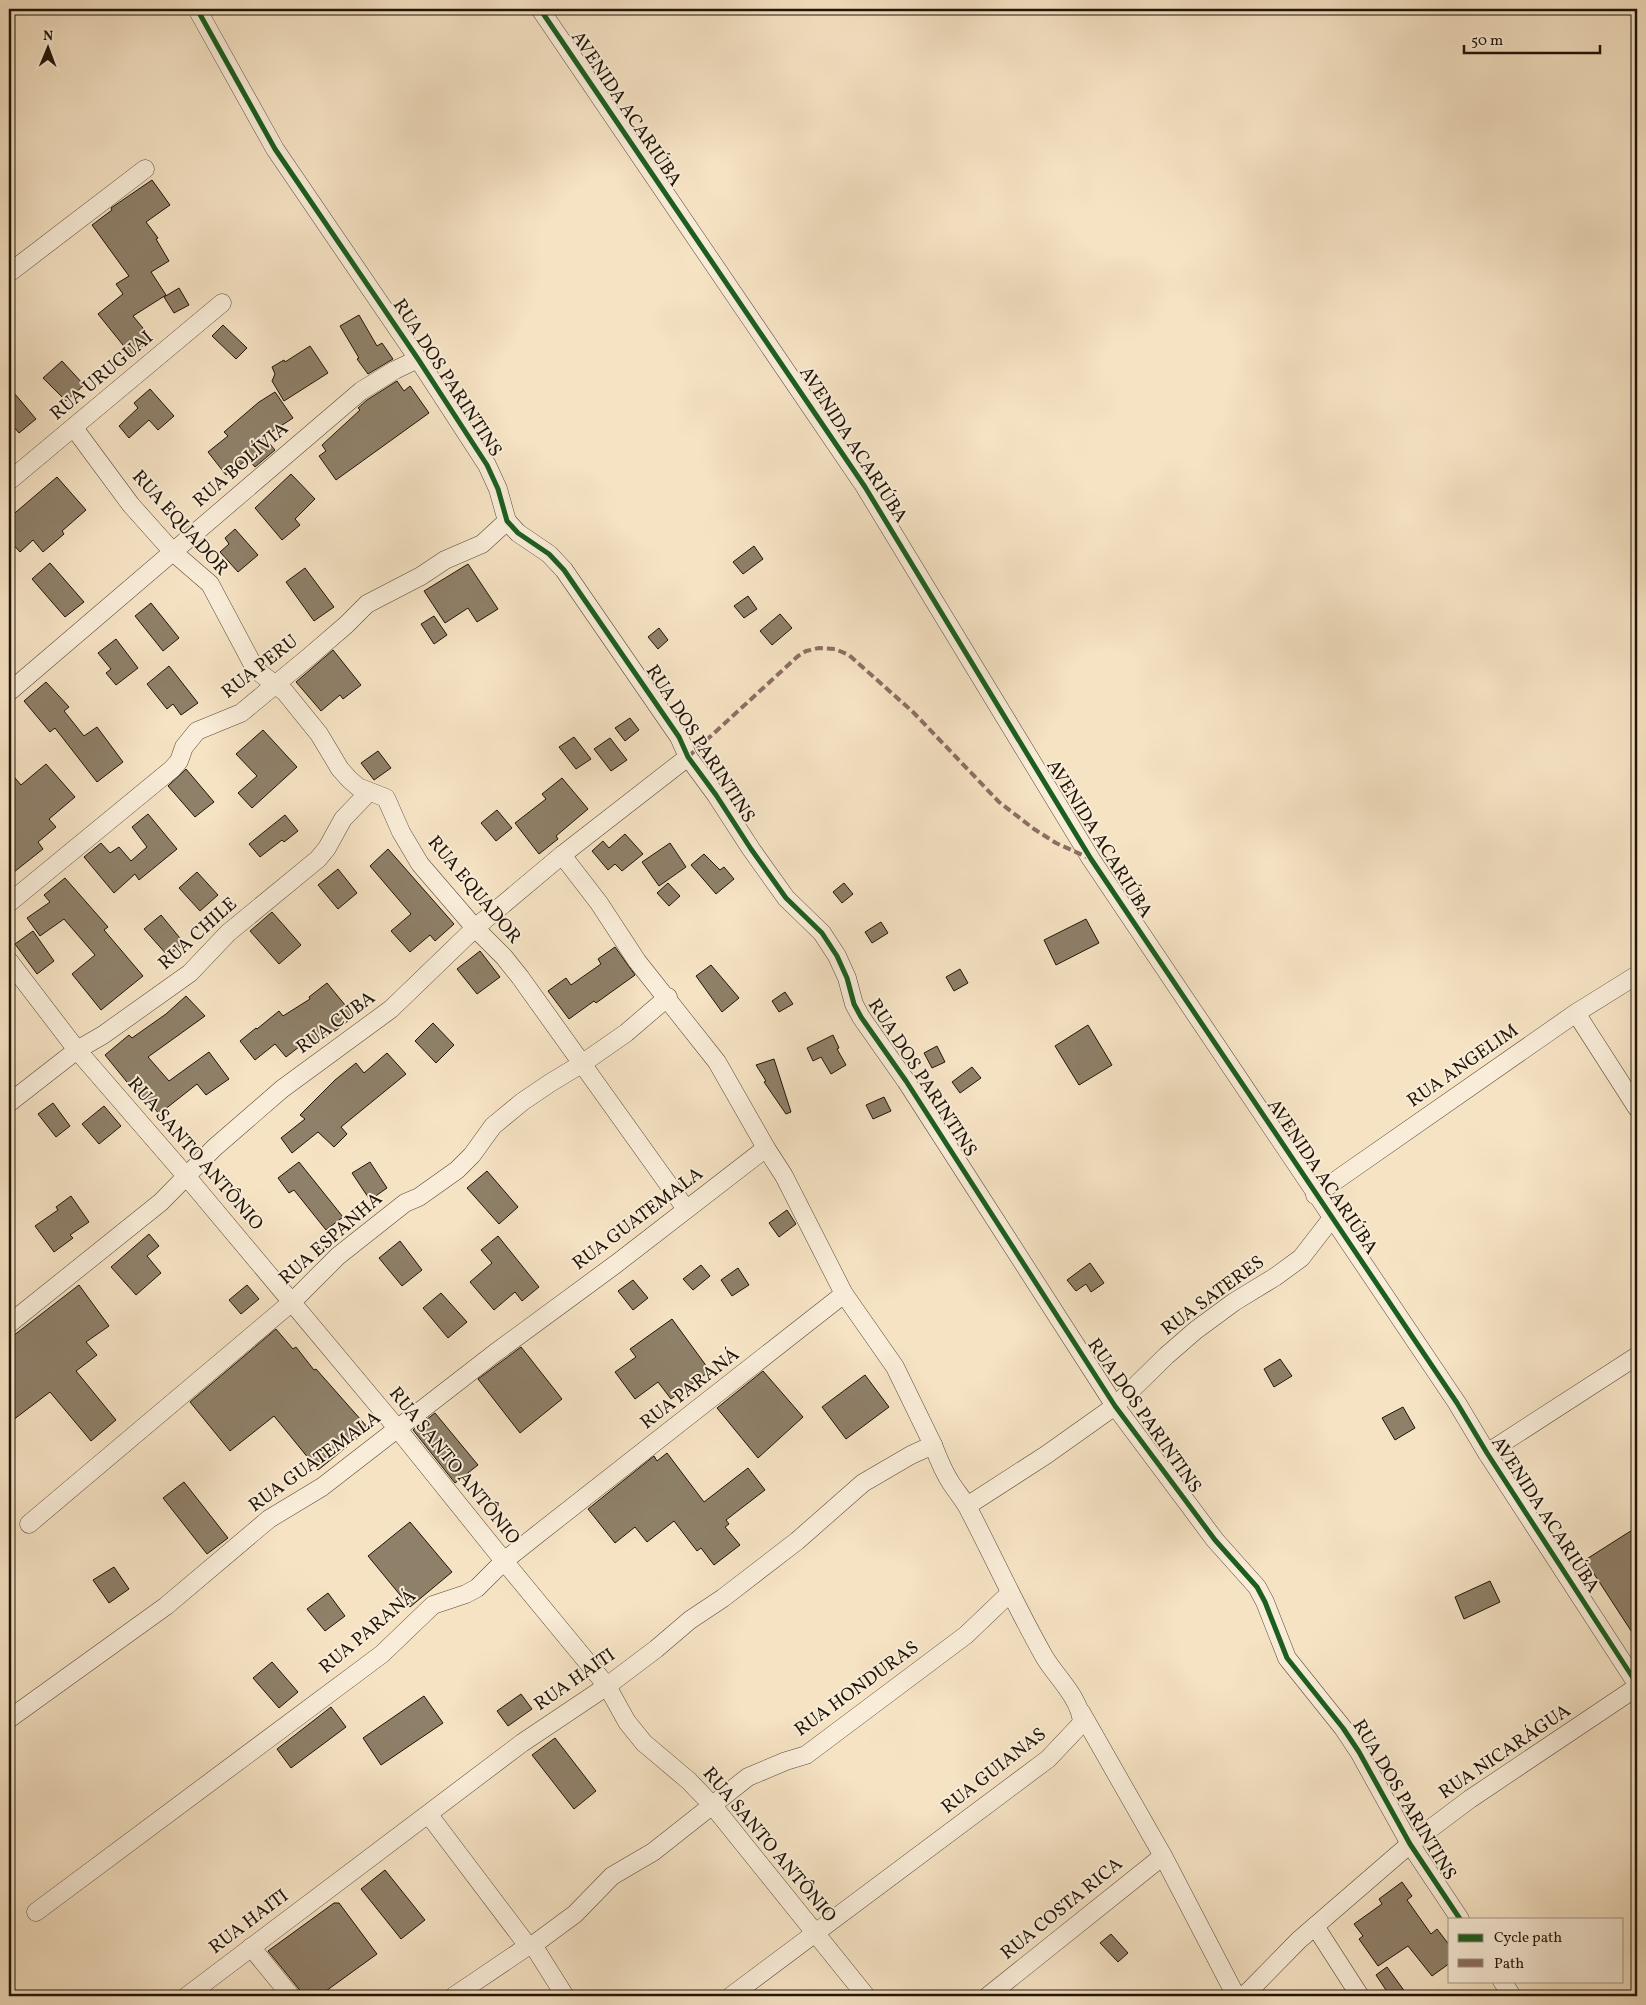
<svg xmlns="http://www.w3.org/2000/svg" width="1646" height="2005" font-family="Vollkorn,serif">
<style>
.building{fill:#8f8069;stroke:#201407}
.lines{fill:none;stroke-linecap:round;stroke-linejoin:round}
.minor-casing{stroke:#564836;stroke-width:19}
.minor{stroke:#f9edd9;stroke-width:18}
.quiet{stroke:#8d6e63;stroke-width:4;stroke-dasharray:8 4;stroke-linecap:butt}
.cycleway-casing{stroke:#f9edd9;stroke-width:8}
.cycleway{stroke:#1b5e20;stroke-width:5}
.labels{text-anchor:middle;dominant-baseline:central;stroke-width:4;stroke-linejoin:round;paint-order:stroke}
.street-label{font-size:19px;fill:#201407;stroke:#f9edd9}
</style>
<rect width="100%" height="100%" fill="#f6e3c4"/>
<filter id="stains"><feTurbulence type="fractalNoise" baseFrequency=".004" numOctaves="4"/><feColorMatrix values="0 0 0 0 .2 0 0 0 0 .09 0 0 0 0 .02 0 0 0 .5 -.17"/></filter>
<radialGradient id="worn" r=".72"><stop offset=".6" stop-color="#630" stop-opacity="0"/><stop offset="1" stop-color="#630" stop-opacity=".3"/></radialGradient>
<!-- building -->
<g class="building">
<polygon points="152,180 170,205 146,222 158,238 156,239 169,261 151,272 166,295 133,316 152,339 131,355 98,314 123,294 116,284 129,276 92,225 112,210 111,208"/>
<polygon points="179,288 189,305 174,313 164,297"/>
<polygon points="359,315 377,346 382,343 393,359 368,374 357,359 359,358 340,326"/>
<polygon points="223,325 247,348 236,359 212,336"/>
<polygon points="310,346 328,373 284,401 272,381 275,374 272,367 284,360 285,362"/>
<polygon points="62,361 84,385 66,401 43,378"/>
<polygon points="397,381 404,391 410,386 429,413 336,480 319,456 326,451 322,445 360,410 358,408 367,400"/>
<polygon points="9,387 36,419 19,433 9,421"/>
<polygon points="150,389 174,416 158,430 149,420 129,438 119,426 138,408 134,403"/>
<polygon points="275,392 293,418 264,437 275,450 255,467 248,459 226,475 208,452 228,436 224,432 259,402"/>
<polygon points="291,474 315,499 295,519 300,525 282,540 255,508"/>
<polygon points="57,477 86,510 62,531 64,534 43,552 33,540 20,552 9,540 9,518"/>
<polygon points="235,529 258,555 238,572 220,552 229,544 225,538"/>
<polygon points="754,546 763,559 743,574 733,562"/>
<polygon points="50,563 84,602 65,617 32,579"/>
<polygon points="468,564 498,609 477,622 468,608 445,623 424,591"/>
<polygon points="305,568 334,607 314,621 286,582"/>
<polygon points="748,596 757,609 744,618 734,606"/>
<polygon points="151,603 179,638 163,651 135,616"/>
<polygon points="780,614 792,628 772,645 760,631"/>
<polygon points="434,616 447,635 434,644 421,624"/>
<polygon points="659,628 668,640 658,649 648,637"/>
<polygon points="116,639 138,668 116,685 106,673 111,669 98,653"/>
<polygon points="333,650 361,685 343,699 340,695 321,711 296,682"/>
<polygon points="169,666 198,703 181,715 173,704 167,709 147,684"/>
<polygon points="46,682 69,707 64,711 84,736 97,727 123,762 97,782 55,728 50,732 24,701"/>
<polygon points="630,718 639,730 625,741 615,728"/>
<polygon points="263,730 297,767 252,808 238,793 257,776 236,754"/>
<polygon points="574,737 591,759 576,769 559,747"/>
<polygon points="610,738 627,760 611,771 594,749"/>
<polygon points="378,751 391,768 374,780 361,763"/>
<polygon points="46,764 75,797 49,819 56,827 38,842 43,849 9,876 9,771 21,785"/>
<polygon points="186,769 214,802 195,817 168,786"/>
<polygon points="562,778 588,809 556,836 558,839 539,854 515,823 546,799 542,794"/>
<polygon points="497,810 512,828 496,841 481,823"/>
<polygon points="148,814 177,849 139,880 135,874 114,893 84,857 101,843 110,853 119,847 131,861 147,847 132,827"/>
<polygon points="285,815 298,831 284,842 282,840 260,857 249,844"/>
<polygon points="625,834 643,854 622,871 615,864 608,870 592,851 603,841 609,848"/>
<polygon points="670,843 686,867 659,886 642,862"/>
<polygon points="388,849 454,924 435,941 430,935 410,952 391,931 411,914 370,866"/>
<polygon points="704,854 720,870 724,867 734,879 716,894 691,865"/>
<polygon points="338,869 357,893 338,909 318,885"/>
<polygon points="197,872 218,895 200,911 179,888"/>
<polygon points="65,878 108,927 104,930 143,976 101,1010 72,974 95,955 64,919 40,936 27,918 50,902 44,895"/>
<polygon points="668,883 680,896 669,906 657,893"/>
<polygon points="844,883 853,894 842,903 833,892"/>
<polygon points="272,912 301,945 279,964 250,931"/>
<polygon points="161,915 184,943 168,956 144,929"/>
<polygon points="1086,919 1099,943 1056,965 1044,940"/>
<polygon points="881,922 888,933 872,943 865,932"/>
<polygon points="33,931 54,961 37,974 15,944"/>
<polygon points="615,947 635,975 596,1003 594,1001 569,1019 548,991 566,978 571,985 601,964 598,959"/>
<polygon points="480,951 500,977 477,994 457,969"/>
<polygon points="711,965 739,998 722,1012 696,976"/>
<polygon points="960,969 968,983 954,991 946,977"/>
<polygon points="327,983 354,1016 338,1029 312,1046 308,1040 286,1057 275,1044 255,1060 240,1041 256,1028 257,1029 279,1011 283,1016 310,999 309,997"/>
<polygon points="785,992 793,1004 779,1012 772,1001"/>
<polygon points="186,996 205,1016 148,1057 169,1081 209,1052 229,1079 206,1095 197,1084 159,1114 148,1100 144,1103 105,1055 129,1035 132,1038 166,1014"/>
<polygon points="433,1023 454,1045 436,1063 415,1041"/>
<polygon points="1088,1025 1112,1065 1079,1085 1055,1046"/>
<polygon points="833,1035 839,1048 837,1049 846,1065 831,1074 821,1057 813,1061 807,1048"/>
<polygon points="937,1046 945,1062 932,1068 924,1053"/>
<polygon points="387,1053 406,1074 341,1127 347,1134 334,1147 318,1132 292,1153 281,1138 305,1119 300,1115 335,1080 356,1063 364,1073"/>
<polygon points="774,1059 791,1112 786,1114 764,1082 766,1081 756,1065"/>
<polygon points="972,1067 981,1078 960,1093 952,1082"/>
<polygon points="884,1097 891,1111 873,1119 866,1105"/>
<polygon points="53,1103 70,1126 56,1137 38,1114"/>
<polygon points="104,1106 121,1126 99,1144 82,1124"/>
<polygon points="299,1162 343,1217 326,1230 294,1190 289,1193 278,1178"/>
<polygon points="370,1162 387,1188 370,1200 352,1173"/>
<polygon points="487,1171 518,1207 499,1224 467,1188"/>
<polygon points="71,1196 89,1222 70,1235 73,1238 54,1252 35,1226 58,1210 56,1207"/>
<polygon points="787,1210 796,1224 779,1237 769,1223"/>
<polygon points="149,1234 159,1246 147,1256 161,1273 136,1295 111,1267"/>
<polygon points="498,1236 539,1287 522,1301 515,1292 494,1310 470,1282 492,1263 481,1250"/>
<polygon points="400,1241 422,1270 402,1286 379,1258"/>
<polygon points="1090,1263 1104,1283 1091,1292 1086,1284 1076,1291 1067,1280"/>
<polygon points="701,1265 710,1276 693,1290 683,1279"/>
<polygon points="738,1268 749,1285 732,1296 721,1280"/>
<polygon points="633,1280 648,1298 633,1310 618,1291"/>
<polygon points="79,1285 109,1326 86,1342 97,1355 76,1371 116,1420 91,1441 50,1392 9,1423 9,1339"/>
<polygon points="247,1285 259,1299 241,1314 229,1300"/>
<polygon points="441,1293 467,1322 448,1338 423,1308"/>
<polygon points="672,1319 710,1371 671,1399 658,1382 635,1399 615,1372 636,1357 630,1349"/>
<polygon points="276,1329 293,1349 296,1347 314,1370 316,1369 369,1429 318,1470 274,1416 230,1451 190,1402"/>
<polygon points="521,1347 562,1399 520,1433 478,1379"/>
<polygon points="1280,1359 1292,1376 1274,1387 1264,1369"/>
<polygon points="763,1371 803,1417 758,1458 717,1408"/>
<polygon points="865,1375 889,1407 846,1439 822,1407"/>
<polygon points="1403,1407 1415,1428 1395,1440 1382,1418"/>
<polygon points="435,1413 478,1465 455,1483 413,1430"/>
<polygon points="667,1453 704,1502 748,1468 765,1490 726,1520 729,1524 725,1527 740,1545 714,1565 701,1548 697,1551 674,1521 647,1542 635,1527 615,1543 588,1509 654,1456 657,1461"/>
<polygon points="184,1482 228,1538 207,1554 163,1498"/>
<polygon points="410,1522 452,1572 410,1607 368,1556"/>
<polygon points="1637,1527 1637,1640 1585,1560"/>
<polygon points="114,1567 129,1589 109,1603 93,1580"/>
<polygon points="1490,1581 1500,1602 1464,1619 1455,1597"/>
<polygon points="328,1593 345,1616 325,1631 307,1609"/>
<polygon points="272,1662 298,1692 279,1708 253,1678"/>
<polygon points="521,1694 532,1709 508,1726 497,1711"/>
<polygon points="424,1696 443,1723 381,1765 363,1738"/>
<polygon points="331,1707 346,1727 291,1768 277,1749"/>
<polygon points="555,1738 596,1791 574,1809 532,1755"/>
<polygon points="385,1870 425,1920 401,1939 361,1889"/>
<polygon points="1402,1882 1412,1896 1407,1900 1431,1934 1437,1929 1450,1946 1450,1963 1432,1976 1408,1946 1378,1966 1359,1939 1363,1936 1354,1924 1382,1904 1379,1899"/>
<polygon points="334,1903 339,1903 377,1954 319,1996 302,1996 299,1989 268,1951"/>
<polygon points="1111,1934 1128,1953 1118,1962 1100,1943"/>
<polygon points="1387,1967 1408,1996 1390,1996 1376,1975"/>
</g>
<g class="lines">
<!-- minor casing -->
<g class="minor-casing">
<g id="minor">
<polyline points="197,9 275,149 418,359 487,465 498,489 507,521 518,533 549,554 564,570 679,737 688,757 716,795 751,849 786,898 822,933 837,956 847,978 854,1004 861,1017 906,1081 1115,1406 1215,1540 1257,1587 1265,1602 1287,1658 1343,1728 1359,1752 1410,1844 1460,1919"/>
<polyline points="540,9 865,487 1091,859 1457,1403 1487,1453 1637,1684"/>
<polyline points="9,273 145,169"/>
<polyline points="74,428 131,505 173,552 210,584 252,663 260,673 285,692 319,734 340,769 349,779 358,787 386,798 401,832 420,864 475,928 504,957 520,977 686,1209"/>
<polyline points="9,481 222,303"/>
<polyline points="9,692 361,391 395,370 418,359"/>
<polyline points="562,855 599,903 637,961 717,1062 766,1148 784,1176 844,1294 895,1367 933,1445"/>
<polyline points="9,903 172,769 179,761 184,747 197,731 241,713 310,656 346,625 367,604 421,576 445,560 482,544 507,521"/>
<polyline points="9,961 77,1050 187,1177 397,1428 504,1561 607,1686 627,1722 644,1743 689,1781 713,1806 866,1996"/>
<polyline points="1576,1013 1637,1108"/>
<polyline points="9,1103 77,1050 103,1035 190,973 228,933 318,859 327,848 343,819 369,792"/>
<polyline points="1315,1195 1576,1013 1637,975"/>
<polyline points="9,1324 161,1202 214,1148 282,1089 391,1009 475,928 562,855 688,757"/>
<polyline points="1487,1453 1637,1356"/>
<polyline points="967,1506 1046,1455 1115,1406 1166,1356 1196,1330 1234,1302 1275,1277 1301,1258 1332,1218"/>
<polyline points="29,1524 292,1302 338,1256 405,1203 419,1197 457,1170 472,1155 493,1126 522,1102 550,1083 583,1063 626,1033 668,997"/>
<polyline points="1081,1712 1163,1856 1236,1996"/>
<polyline points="9,1719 166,1606 269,1519 322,1487 495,1353 616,1264 766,1148"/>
<polyline points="429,1815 528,1946"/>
<polyline points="36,1912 382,1654 433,1605 466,1594 477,1588 504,1561 538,1534 844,1294"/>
<polyline points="1315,1926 1360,1996"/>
<polyline points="533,1945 565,1996"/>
<polyline points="251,1947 291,1996"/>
<polyline points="1502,1981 1512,1996"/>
<path d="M187,1996L522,1743L607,1686L656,1649L690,1620L723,1598L797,1541L863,1483L911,1455L933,1445C938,1458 943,1471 951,1483C956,1491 963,1499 968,1508C994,1558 1017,1609 1045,1658C1058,1679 1080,1698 1082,1723L1048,1759L731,1996"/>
<polyline points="454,1996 528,1946 533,1945 575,1914 612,1876 653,1852 748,1777 786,1761 806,1755 966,1635 1010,1593"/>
<polyline points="988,1996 1163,1856"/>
<polyline points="1244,1996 1299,1940 1410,1844 1470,1799 1637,1687"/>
</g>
</g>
<!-- minor -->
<use href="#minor" class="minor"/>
<!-- quiet -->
<polyline class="quiet" points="688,757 798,656 806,651 819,648 835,649 849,655 913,712 999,802 1034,829 1056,843 1089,858"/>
<!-- cycleway casing -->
<g class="cycleway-casing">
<g id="cycleway">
<polyline points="197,9 275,149 418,359 487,465 498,489 507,521 518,533 549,554 564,570 679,737 688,757 716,795 751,849 786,898 822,933 837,956 847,978 854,1004 861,1017 906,1081 1115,1406 1215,1540 1257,1587 1265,1602 1287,1658 1343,1728 1359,1752 1410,1844 1460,1919"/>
<polyline points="540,9 865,487 1091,859 1457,1403 1487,1453 1637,1684"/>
</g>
</g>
<!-- cycleway -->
<use href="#cycleway" class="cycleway"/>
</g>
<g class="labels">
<!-- street labels -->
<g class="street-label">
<text transform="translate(626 109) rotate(56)">AVENIDA ACARIÚBA</text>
<text transform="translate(102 376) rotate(-40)">RUA URUGUAI</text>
<text transform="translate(447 378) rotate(57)">RUA DOS PARINTINS</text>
<text transform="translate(853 445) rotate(57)">AVENIDA ACARIÚBA</text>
<text transform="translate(241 465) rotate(-41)">RUA BOLÍVIA</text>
<text transform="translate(180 523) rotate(48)">RUA EQUADOR</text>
<text transform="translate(260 667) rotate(-38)">RUA PERU</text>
<text transform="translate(700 744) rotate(57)">RUA DOS PARINTINS</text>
<text transform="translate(1099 839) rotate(58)">AVENIDA ACARIÚBA</text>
<text transform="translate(474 890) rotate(50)">RUA EQUADOR</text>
<text transform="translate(198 934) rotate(-42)">RUA CHILE</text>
<text transform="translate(336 1023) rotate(-36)">RUA CUBA</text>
<text transform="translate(1463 1066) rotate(-35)">RUA ANGELIM</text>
<text transform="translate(922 1078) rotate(57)">RUA DOS PARINTINS</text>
<text transform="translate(195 1154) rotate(49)">RUA SANTO ANTÔNIO</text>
<text transform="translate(1322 1177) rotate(56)">AVENIDA ACARIÚBA</text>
<text transform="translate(638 1219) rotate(-37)">RUA GUATEMALA</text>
<text transform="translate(331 1239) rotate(-41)">RUA ESPANHA</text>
<text transform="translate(1213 1296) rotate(-36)">RUA SATERES</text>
<text transform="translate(690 1389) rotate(-38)">RUA PARANÁ</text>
<text transform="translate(1144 1416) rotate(55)">RUA DOS PARINTINS</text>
<text transform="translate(315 1462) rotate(-36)">RUA GUATEMALA</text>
<text transform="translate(454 1466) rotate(51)">RUA SANTO ANTÔNIO</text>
<text transform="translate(1545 1515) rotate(57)">AVENIDA ACARIÚBA</text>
<text transform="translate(368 1632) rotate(-40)">RUA PARANÁ</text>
<text transform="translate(575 1680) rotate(-35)">RUA HAITI</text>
<text transform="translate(857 1689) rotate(-36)">RUA HONDURAS</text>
<text transform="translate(1505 1752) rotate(-34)">RUA NICARÁGUA</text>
<text transform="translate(994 1771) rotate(-38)">RUA GUIANAS</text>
<text transform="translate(1404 1800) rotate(59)">RUA DOS PARINTINS</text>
<text transform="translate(769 1845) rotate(50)">RUA SANTO ANTÔNIO</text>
<text transform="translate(1062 1909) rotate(-39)">RUA COSTA RICA</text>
<text transform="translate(249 1922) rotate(-37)">RUA HAITI</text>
</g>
</g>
<!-- margin -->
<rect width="1646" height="2005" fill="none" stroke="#f6e3c4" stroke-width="30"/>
<rect x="10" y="10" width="1626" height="1985" fill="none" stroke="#201407" stroke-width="2.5"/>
<rect x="15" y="15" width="1616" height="1975" fill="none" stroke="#201407"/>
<!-- legend -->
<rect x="1448" y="1918" width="175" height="65" fill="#f9edd9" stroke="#a29685"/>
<rect x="1458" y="1934" width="25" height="8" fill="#1b5e20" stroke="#a29685"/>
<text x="1494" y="1942" font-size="15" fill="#201407">Cycle path</text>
<rect x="1458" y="1959" width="25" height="8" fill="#8d6e63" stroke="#a29685"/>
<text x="1494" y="1968" font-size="15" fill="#201407">Path</text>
<!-- north arrow -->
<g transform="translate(48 48) rotate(1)" stroke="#f9edd9" stroke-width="4" paint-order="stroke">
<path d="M0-4L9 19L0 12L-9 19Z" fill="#201407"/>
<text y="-8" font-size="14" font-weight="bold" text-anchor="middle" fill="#201407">N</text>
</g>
<!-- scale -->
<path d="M1464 45v8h136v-8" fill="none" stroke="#201407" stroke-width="2.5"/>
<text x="1471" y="45" font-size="15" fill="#201407" stroke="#f9edd9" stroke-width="4" paint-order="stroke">50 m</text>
<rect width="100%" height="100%" filter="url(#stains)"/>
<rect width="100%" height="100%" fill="url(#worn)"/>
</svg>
